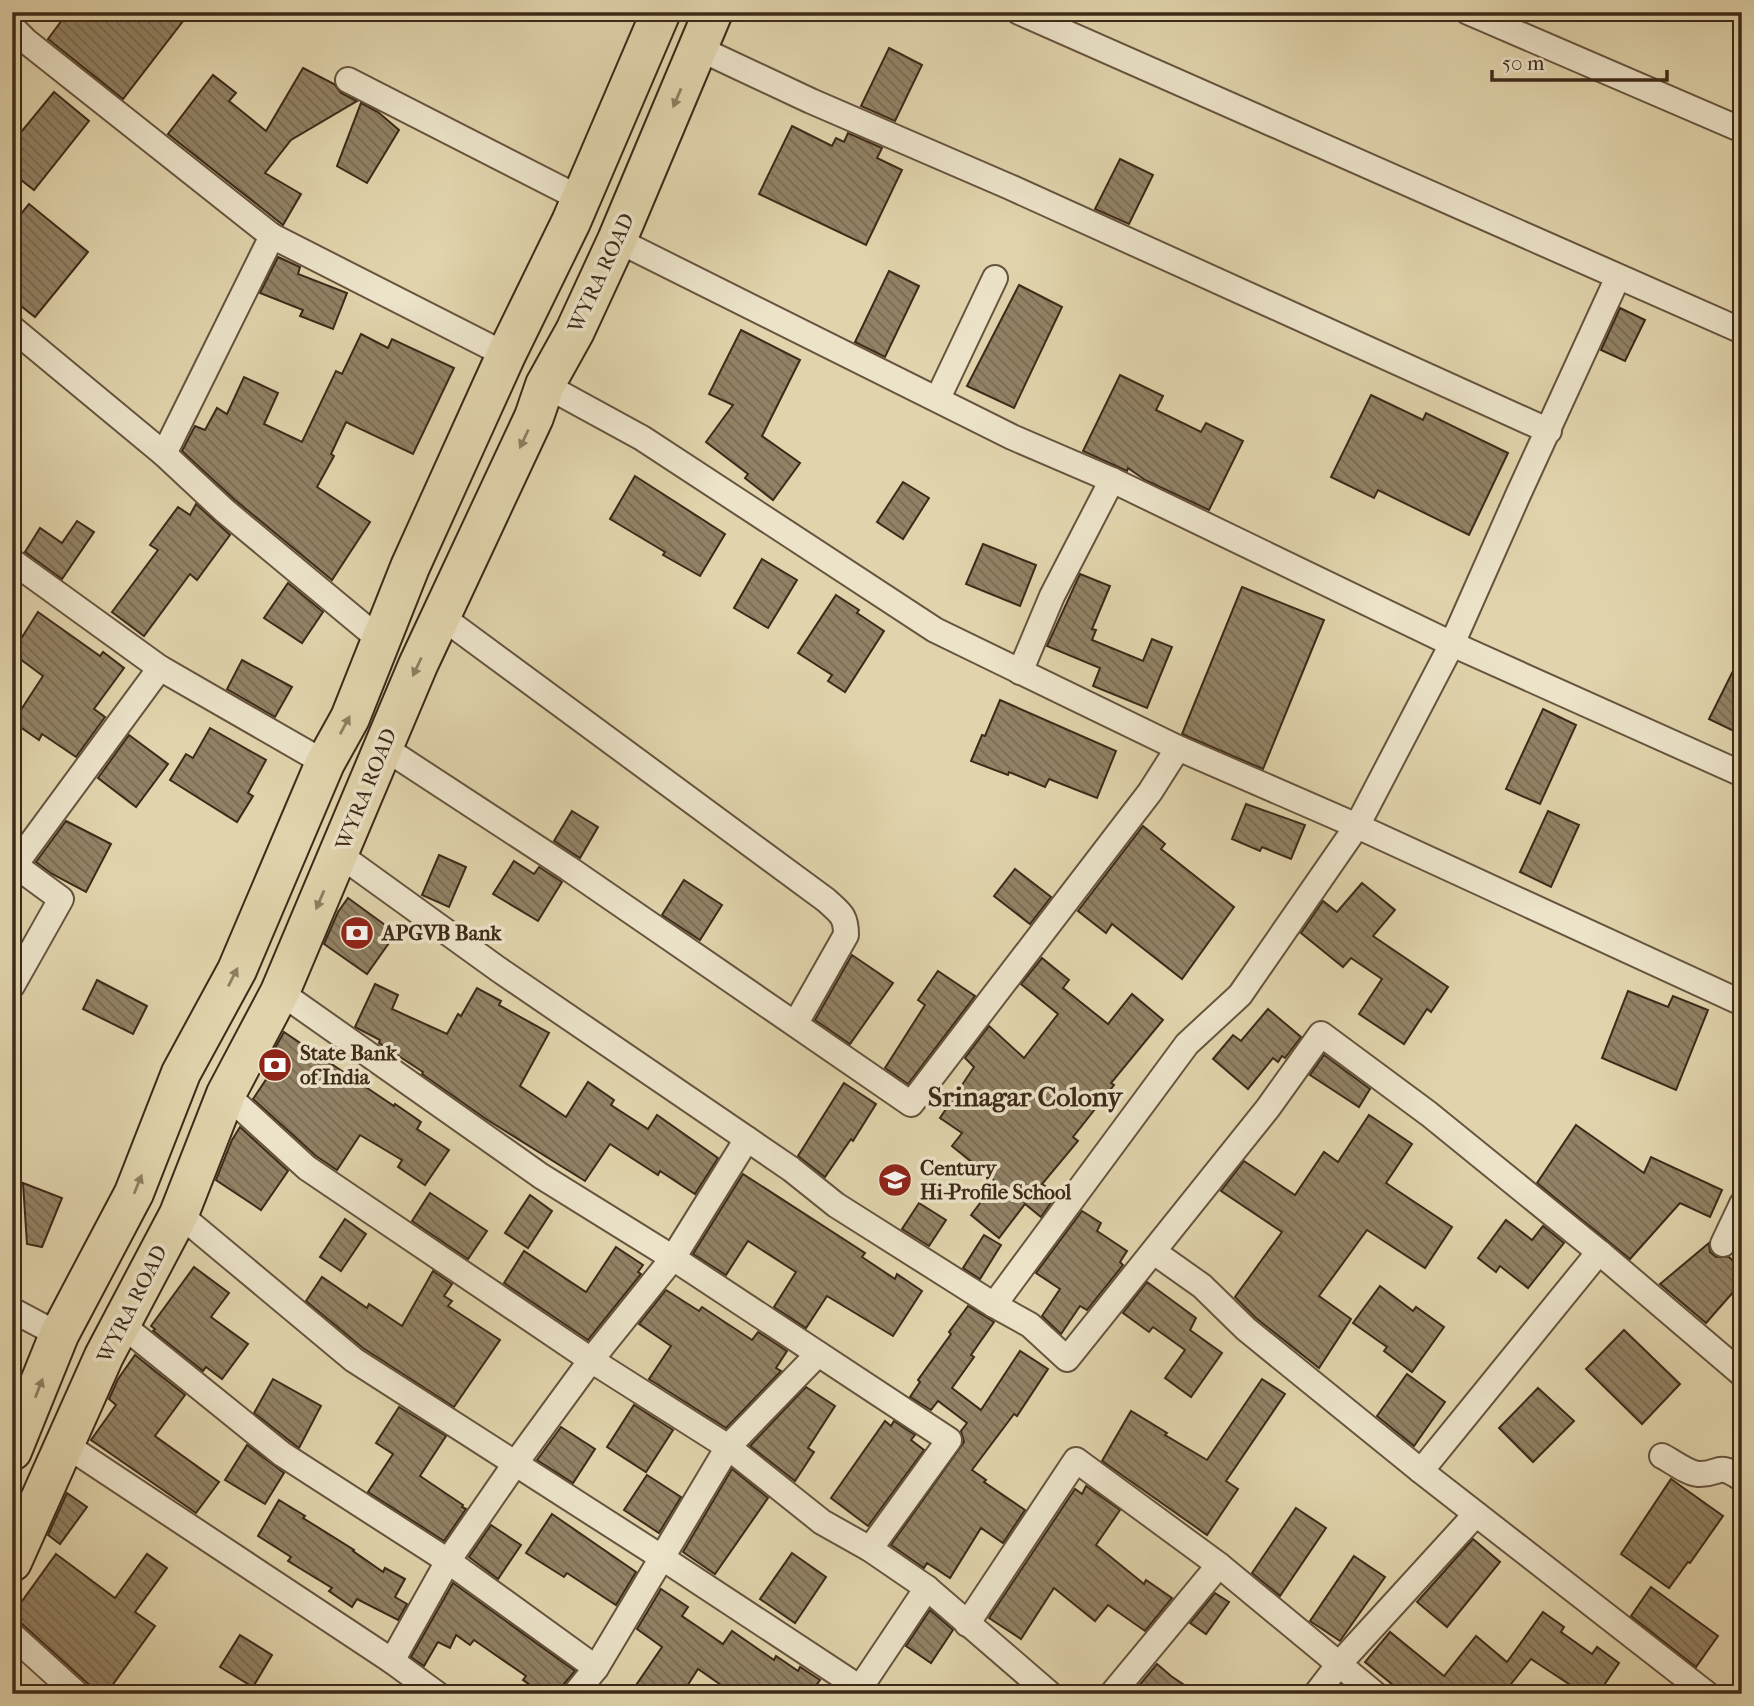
<svg xmlns="http://www.w3.org/2000/svg" width="1754" height="1706" font-family="'IM FELL French Canon',serif">
<style>
.building{fill:url(#building-back-hatch);stroke:#3d2a19;stroke-width:2}
.lines{fill:none;stroke-linecap:round;stroke-linejoin:round}
.street-casing{stroke:#66543e;stroke-width:28}
.primary-casing{stroke:#3d2a19;stroke-width:42}
.street{stroke:#ece3c9;stroke-width:24}
.primary{stroke:#e1d4ac;stroke-width:38}
.oneway{fill:#8f7f62}
.labels{text-anchor:middle;dominant-baseline:central;stroke-width:7;stroke-linejoin:round;paint-order:stroke}
.street-label{font-size:21px;fill:#3d2a19;stroke:#ece3c9}
.poi-label{font-size:21px;font-weight:bold;fill:#3d2a19;stroke:#ece3c9;text-anchor:start}
.district-label{font-size:28px;font-weight:bold;fill:#3d2a19;stroke:#ece3c9}
</style>
<defs>
<pattern id="building-back-hatch" width="6" height="6" patternUnits="userSpaceOnUse" patternTransform="scale(1.75)"><rect width="6" height="6" fill="#928265"/><path d="M-1 5l2 2M0 0l6 6M5-1l2 2" fill="none" stroke="#786b52"/></pattern>
</defs>
<rect width="100%" height="100%" fill="#e1d4ac"/>
<filter id="stains"><feTurbulence type="fractalNoise" baseFrequency=".00286" numOctaves="4"/><feColorMatrix values="0 0 0 0 .2 0 0 0 0 .09 0 0 0 0 .02 0 0 0 .5 -.17"/></filter>
<radialGradient id="worn" r=".72"><stop offset=".6" stop-color="#630" stop-opacity="0"/><stop offset="1" stop-color="#630" stop-opacity=".3"/></radialGradient>
<!-- building -->
<g class="building">
<polygon points="68,12 190,12 123,99 48,39"/>
<polygon points="889,48 922,65 895,121 861,106"/>
<polygon points="303,68 334,84 341,93 357,101 291,140 265,173 301,194 283,225 168,134 213,75 236,93 229,101 266,131"/>
<polygon points="54,92 89,121 34,190 12,173 12,143"/>
<polygon points="361,103 378,112 399,130 367,183 337,166"/>
<polygon points="792,126 832,146 836,138 844,142 848,133 882,148 877,158 902,170 866,245 759,194"/>
<polygon points="1120,159 1153,175 1129,224 1095,209"/>
<polygon points="29,204 88,252 35,317 12,299 12,225"/>
<polygon points="278,257 300,267 298,274 347,293 333,329 300,316 303,310 260,293"/>
<polygon points="889,271 919,286 885,357 855,342"/>
<polygon points="1019,285 1062,307 1014,408 967,386"/>
<polygon points="1620,308 1645,320 1625,361 1601,350"/>
<polygon points="741,330 800,360 762,436 800,463 773,500 745,478 748,474 706,442 733,405 709,394"/>
<polygon points="361,334 388,348 392,339 454,368 413,454 346,422 331,454 334,456 317,487 370,522 332,580 235,500 182,451 195,426 205,430 217,408 227,414 244,377 278,393 264,424 302,442 336,371 342,374"/>
<polygon points="1120,375 1163,396 1156,410 1201,432 1206,423 1243,441 1209,510 1145,480 1128,468 1127,471 1083,451"/>
<polygon points="1371,395 1423,420 1426,413 1508,453 1469,535 1378,490 1374,498 1331,477"/>
<polygon points="635,476 725,534 700,576 663,555 665,552 610,519"/>
<polygon points="903,482 929,498 903,539 877,522"/>
<polygon points="196,504 230,535 197,580 190,574 144,636 112,612 158,550 150,545 178,507 190,515"/>
<polygon points="77,521 94,532 62,579 25,552 40,528 62,543"/>
<polygon points="983,544 1036,565 1020,606 966,584"/>
<polygon points="762,559 797,580 768,628 734,608"/>
<polygon points="1080,574 1110,586 1092,629 1096,630 1092,640 1143,661 1152,639 1172,647 1147,708 1093,686 1100,668 1047,646"/>
<polygon points="288,583 323,612 302,643 264,618"/>
<polygon points="1242,587 1324,620 1263,769 1182,734"/>
<polygon points="836,595 859,610 857,613 884,631 845,692 828,681 832,675 798,653"/>
<polygon points="38,612 100,656 103,652 124,668 94,709 105,717 76,757 42,734 39,740 13,722 43,676 12,653"/>
<polygon points="1742,653 1742,735 1709,719"/>
<polygon points="242,660 292,687 275,717 227,689"/>
<polygon points="1000,700 1116,751 1097,798 1049,779 1045,787 1009,772 1008,775 971,761 982,735 985,736"/>
<polygon points="1543,709 1576,725 1540,804 1506,789"/>
<polygon points="210,728 266,760 248,793 253,796 237,822 170,780 186,754 193,758"/>
<polygon points="129,735 168,764 136,807 98,778"/>
<polygon points="1246,804 1305,825 1291,859 1262,847 1260,851 1232,839"/>
<polygon points="572,811 598,827 580,858 554,841"/>
<polygon points="1548,811 1579,825 1551,887 1520,872"/>
<polygon points="66,821 111,844 86,892 52,874 36,862"/>
<polygon points="1143,826 1165,844 1161,849 1234,907 1182,979 1112,924 1106,933 1078,911"/>
<polygon points="439,855 466,867 449,907 422,895"/>
<polygon points="514,861 534,874 539,867 562,882 538,921 493,894"/>
<polygon points="1015,869 1051,897 1030,924 994,896"/>
<polygon points="684,880 722,905 700,940 662,915"/>
<polygon points="1362,883 1395,910 1373,936 1448,987 1431,1012 1427,1009 1404,1044 1359,1014 1382,979 1351,958 1343,967 1301,933 1323,901 1337,912"/>
<polygon points="348,898 396,933 367,974 324,944 338,912"/>
<polygon points="852,955 893,983 850,1044 815,1020"/>
<polygon points="1042,958 1069,980 1063,988 1108,1024 1132,994 1163,1020 1111,1083 1114,1085 1073,1137 1078,1141 1042,1184 1057,1194 1041,1217 1025,1204 999,1238 971,1215 996,1182 952,1146 962,1133 940,1118 974,1067 965,1058 989,1026 1024,1058 1058,1014 1021,984"/>
<polygon points="938,971 975,996 908,1084 885,1068 925,1005 918,1000"/>
<polygon points="97,980 147,1006 133,1034 83,1009"/>
<polygon points="375,984 398,995 392,1009 447,1034 458,1014 461,1016 477,988 501,1001 499,1005 549,1033 520,1086 566,1117 588,1082 614,1100 611,1105 648,1129 657,1115 718,1158 695,1194 660,1171 658,1175 610,1144 585,1181 486,1119 422,1074 423,1072 379,1043 380,1040 355,1027"/>
<polygon points="1628,991 1668,1007 1673,996 1708,1010 1676,1090 1602,1058"/>
<polygon points="1268,1009 1301,1037 1285,1058 1282,1056 1278,1062 1273,1058 1248,1089 1213,1059 1233,1035 1241,1041"/>
<polygon points="284,1032 394,1106 395,1104 421,1122 417,1129 449,1150 425,1185 398,1167 402,1160 360,1135 337,1170 316,1156 253,1099 275,1066 268,1061"/>
<polygon points="1324,1055 1370,1089 1359,1107 1310,1075"/>
<polygon points="844,1083 876,1104 853,1141 851,1139 825,1177 798,1156"/>
<polygon points="1369,1115 1412,1144 1386,1183 1452,1227 1425,1268 1367,1230 1319,1296 1351,1319 1319,1368 1256,1318 1235,1297 1282,1232 1221,1191 1244,1161 1295,1195 1324,1152 1338,1162"/>
<polygon points="1576,1125 1644,1173 1651,1157 1722,1190 1710,1217 1680,1203 1630,1259 1537,1183"/>
<polygon points="240,1127 288,1171 261,1210 216,1180 232,1140"/>
<polygon points="743,1174 865,1253 862,1257 895,1279 897,1274 922,1291 893,1336 827,1296 806,1328 774,1307 796,1272 748,1241 726,1275 693,1254"/>
<polygon points="23,1183 62,1198 42,1247 27,1244"/>
<polygon points="430,1193 487,1231 468,1259 412,1221"/>
<polygon points="530,1195 552,1211 528,1248 505,1233"/>
<polygon points="919,1203 946,1220 929,1246 902,1229"/>
<polygon points="1082,1211 1101,1223 1097,1231 1127,1251 1120,1262 1123,1265 1087,1310 1080,1306 1061,1334 1042,1316 1060,1289 1036,1273"/>
<polygon points="345,1219 366,1234 341,1271 320,1257"/>
<polygon points="1506,1220 1532,1240 1543,1226 1564,1243 1528,1288 1500,1266 1496,1272 1478,1258"/>
<polygon points="984,1235 1001,1245 980,1279 963,1268"/>
<polygon points="1709,1243 1710,1252 1716,1257 1729,1257 1742,1270 1742,1282 1706,1323 1660,1284"/>
<polygon points="616,1247 643,1265 638,1272 641,1274 588,1340 504,1283 524,1251 586,1292"/>
<polygon points="194,1267 229,1293 211,1317 248,1344 222,1379 206,1367 203,1371 153,1331 155,1329 151,1326"/>
<polygon points="433,1271 452,1284 444,1296 452,1301 448,1306 500,1340 454,1407 363,1348 306,1301 322,1277 367,1308 369,1304 402,1326"/>
<polygon points="1147,1282 1196,1318 1190,1330 1222,1353 1191,1397 1165,1378 1185,1350 1153,1327 1149,1332 1123,1313"/>
<polygon points="1380,1286 1413,1311 1416,1307 1444,1327 1412,1372 1384,1351 1387,1347 1353,1323"/>
<polygon points="666,1290 699,1311 702,1307 752,1340 758,1332 787,1351 776,1368 781,1371 726,1428 649,1379 671,1346 639,1324"/>
<polygon points="968,1306 994,1322 971,1355 974,1357 952,1388 981,1410 1020,1351 1048,1369 1017,1416 1014,1414 972,1470 986,1480 984,1482 1025,1510 1003,1543 981,1528 950,1578 927,1563 924,1568 891,1545 964,1442 961,1431 967,1423 938,1401 931,1410 910,1397 920,1382 918,1380 951,1334 949,1332"/>
<polygon points="1624,1330 1680,1384 1642,1424 1586,1369"/>
<polygon points="135,1355 185,1395 155,1436 219,1482 196,1513 91,1440 116,1405 109,1399 118,1379"/>
<polygon points="1407,1374 1445,1402 1414,1446 1377,1416"/>
<polygon points="273,1379 321,1406 299,1448 254,1413"/>
<polygon points="1262,1379 1285,1394 1226,1481 1238,1489 1207,1535 1102,1461 1131,1411 1167,1433 1165,1435 1207,1460"/>
<polygon points="806,1387 835,1406 808,1448 814,1452 795,1481 750,1446"/>
<polygon points="1538,1388 1574,1421 1533,1462 1499,1428"/>
<polygon points="634,1405 673,1430 646,1472 607,1447"/>
<polygon points="399,1407 446,1436 420,1476 463,1505 462,1507 466,1509 444,1541 368,1492 393,1454 376,1443"/>
<polygon points="885,1421 891,1426 894,1421 915,1435 911,1440 924,1450 868,1526 831,1498"/>
<polygon points="561,1427 595,1449 573,1483 537,1460"/>
<polygon points="247,1445 284,1473 265,1504 225,1480"/>
<polygon points="732,1469 768,1498 715,1574 683,1552"/>
<polygon points="647,1475 681,1497 659,1533 624,1510"/>
<polygon points="1671,1479 1723,1516 1690,1563 1688,1562 1669,1588 1621,1554"/>
<polygon points="1086,1486 1120,1510 1096,1545 1144,1584 1146,1580 1172,1598 1145,1631 1108,1605 1095,1621 1054,1588 1021,1639 989,1618 1075,1489 1082,1494"/>
<polygon points="67,1493 87,1507 60,1544 48,1535"/>
<polygon points="279,1500 305,1516 303,1518 354,1550 353,1551 383,1572 385,1568 405,1579 395,1597 407,1604 398,1620 357,1599 352,1607 329,1591 332,1588 288,1561 291,1557 258,1536"/>
<polygon points="1296,1508 1326,1528 1280,1596 1252,1573"/>
<polygon points="552,1514 636,1572 616,1605 567,1573 564,1577 526,1553"/>
<polygon points="491,1525 521,1545 498,1579 469,1557"/>
<polygon points="1473,1539 1500,1562 1447,1627 1417,1602"/>
<polygon points="792,1553 826,1577 795,1623 760,1599"/>
<polygon points="56,1554 115,1598 147,1554 167,1568 135,1612 155,1626 106,1694 102,1694 86,1682 22,1624 12,1621 12,1615"/>
<polygon points="1354,1556 1385,1577 1340,1641 1310,1621"/>
<polygon points="453,1583 575,1671 563,1685 560,1694 543,1694 523,1680 526,1676 474,1640 470,1645 456,1635 450,1648 438,1642 424,1666 411,1657"/>
<polygon points="1651,1587 1718,1636 1696,1667 1631,1616"/>
<polygon points="661,1589 688,1607 682,1616 723,1644 732,1631 774,1660 776,1656 798,1671 800,1667 820,1680 810,1694 734,1694 698,1669 682,1694 630,1694 662,1647 637,1629"/>
<polygon points="1215,1593 1229,1602 1206,1634 1190,1623"/>
<polygon points="930,1610 953,1630 931,1663 906,1646"/>
<polygon points="1543,1612 1564,1627 1561,1632 1592,1654 1597,1647 1619,1663 1598,1694 1584,1694 1531,1659 1503,1694 1404,1694 1365,1662 1390,1632 1444,1676 1476,1636 1507,1662"/>
<polygon points="240,1635 272,1655 253,1687 220,1667"/>
<polygon points="1157,1664 1171,1676 1198,1694 1132,1694"/>
</g>
<g class="lines">
<!-- street casing -->
<g class="street-casing">
<g id="street">
<polyline points="1019,12 1742,331"/>
<polyline points="1468,12 1742,130"/>
<polyline points="12,27 26,41 272,236 506,355"/>
<polyline points="698,48 811,101 1010,187 1549,431"/>
<polyline points="348,80 581,199"/>
<polyline points="617,240 1012,437 1112,480 1452,644 1742,774"/>
<polyline points="12,328 164,454 225,511 379,639"/>
<polyline points="545,385 642,438 935,630 1178,748 1357,826 1742,1003"/>
<polyline points="938,398 995,278"/>
<polyline points="164,454 272,236"/>
<polyline points="12,561 160,668 325,763"/>
<path d="M442,617L826,900C840,913 846,915 846,935L796,1023"/>
<polyline points="1020,672 1052,596 1112,480"/>
<polyline points="383,747 568,868 911,1104 1150,792 1178,748"/>
<polyline points="340,855 498,969 791,1169 836,1205 994,1305 1030,1325 1067,1359 1268,1108 1321,1034 1429,1114 1599,1252"/>
<polyline points="12,863 61,899 12,986"/>
<polyline points="15,865 160,668"/>
<polyline points="280,992 541,1176 673,1258 949,1440 870,1549"/>
<polyline points="226,1094 307,1168 591,1360 728,1447 822,1522 870,1549 927,1588 1050,1694"/>
<polyline points="179,1214 354,1360 661,1557 860,1688"/>
<polyline points="1723,1244 1742,1204"/>
<polyline points="1154,1252 1202,1286 1246,1329 1421,1471 1707,1694"/>
<polyline points="994,1305 1187,1044 1240,995 1357,826 1452,644 1518,495 1618,277"/>
<polyline points="12,1310 59,1335"/>
<polyline points="121,1324 282,1454 448,1561 596,1668"/>
<polyline points="66,1445 392,1661 437,1694"/>
<path d="M1662,1456C1672,1461 1687,1473 1698,1474C1721,1475 1716,1461 1742,1479"/>
<polyline points="1421,1471 1599,1252 1742,1374"/>
<polyline points="967,1624 1076,1460 1219,1565 1375,1694"/>
<polyline points="12,1635 77,1694"/>
<polyline points="392,1661 448,1561 515,1464 591,1360 673,1258 747,1139"/>
<polyline points="575,1694 596,1668 728,1447 818,1354"/>
<polyline points="856,1694 927,1588"/>
<polyline points="1112,1694 1219,1565"/>
<polyline points="1316,1694 1339,1664 1476,1514"/>
</g>
</g>
<!-- primary casing -->
<g class="primary-casing">
<g id="primary">
<polyline points="12,1451 59,1335 134,1193 181,1073 237,970 325,763 350,718 410,567 506,355 571,222 661,12"/>
<polyline points="12,1562 104,1356 179,1214 226,1094 280,992 418,665 534,417 545,385 575,331 617,240 713,12"/>
</g>
</g>
<!-- street -->
<use href="#street" class="street"/>
<!-- primary -->
<use href="#primary" class="primary"/>
</g>
<!-- one-way arrows -->
<defs><path id="oneway-solid" d="M-6-.8H1V-3.2L6.5 0L1 3.2V.8H-6Z" transform="scale(1.75)"/></defs>
<g class="oneway">
<use href="#oneway-solid" transform="translate(677 98) rotate(113)"/>
<use href="#oneway-solid" transform="translate(524 439) rotate(115)"/>
<use href="#oneway-solid" transform="translate(417 667) rotate(115)"/>
<use href="#oneway-solid" transform="translate(345 725) rotate(-62)"/>
<use href="#oneway-solid" transform="translate(320 900) rotate(113)"/>
<use href="#oneway-solid" transform="translate(233 977) rotate(-63)"/>
<use href="#oneway-solid" transform="translate(138 1184) rotate(-68)"/>
<use href="#oneway-solid" transform="translate(39 1388) rotate(-69)"/>
</g>
<!-- icons -->
<defs>
<g id="bank-disc" transform="scale(1.75)"><circle r="9.5" fill="#8f2418" stroke="#ece3c9"/><path d="M-6-4H6V4H-6ZM0-2.3a2.3 2.3 0 1 0 0 4.6a2.3 2.3 0 1 0 0-4.6Z" fill="#fff"/></g>
<g id="school-disc" transform="scale(1.75)"><circle r="9.5" fill="#8f2418" stroke="#ece3c9"/><path d="M0-5L7-2L0 1L-7-2ZM-4 1L0 2.5L4 1V4Q0 6-4 4Z" fill="#fff"/></g>
</defs>
<g fill-rule="evenodd">
<use href="#bank-disc" x="357" y="933"/>
<use href="#bank-disc" x="275" y="1065"/>
<use href="#school-disc" x="895" y="1180"/>
</g>
<g class="labels">
<!-- street labels -->
<g class="street-label">
<text transform="translate(601 273) rotate(-65)">WYRA ROAD</text>
<text transform="translate(366 789) rotate(-68)">WYRA ROAD</text>
<text transform="translate(132 1304) rotate(-63)">WYRA ROAD</text>
</g>
<!-- poi labels -->
<g class="poi-label">
<text x="382" y="933">APGVB Bank</text>
<text x="300" y="1053">State Bank<tspan x="300" dy="24">of India</tspan></text>
<text x="920" y="1168">Century<tspan x="920" dy="24">Hi-Profile School</tspan></text>
</g>
<!-- district labels -->
<g class="district-label">
<text x="1025" y="1096">Srinagar Colony</text>
</g>
</g>
<!-- margin -->
<rect width="1754" height="1706" fill="none" stroke="#e1d4ac" stroke-width="42"/>
<rect x="14" y="14" width="1726" height="1678" fill="none" stroke="#3d2a19" stroke-width="3.5"/>
<rect x="21" y="21" width="1712" height="1664" fill="none" stroke="#3d2a19" stroke-width="2"/>
<!-- scale -->
<path d="M1492 70v10h175v-10" fill="none" stroke="#3d2a19" stroke-width="3.5"/>
<text x="1502" y="70" font-size="21" fill="#3d2a19" stroke="#ece3c9" stroke-width="5" paint-order="stroke">50 m</text>
<rect width="100%" height="100%" filter="url(#stains)"/>
<rect width="100%" height="100%" fill="url(#worn)"/>
</svg>
